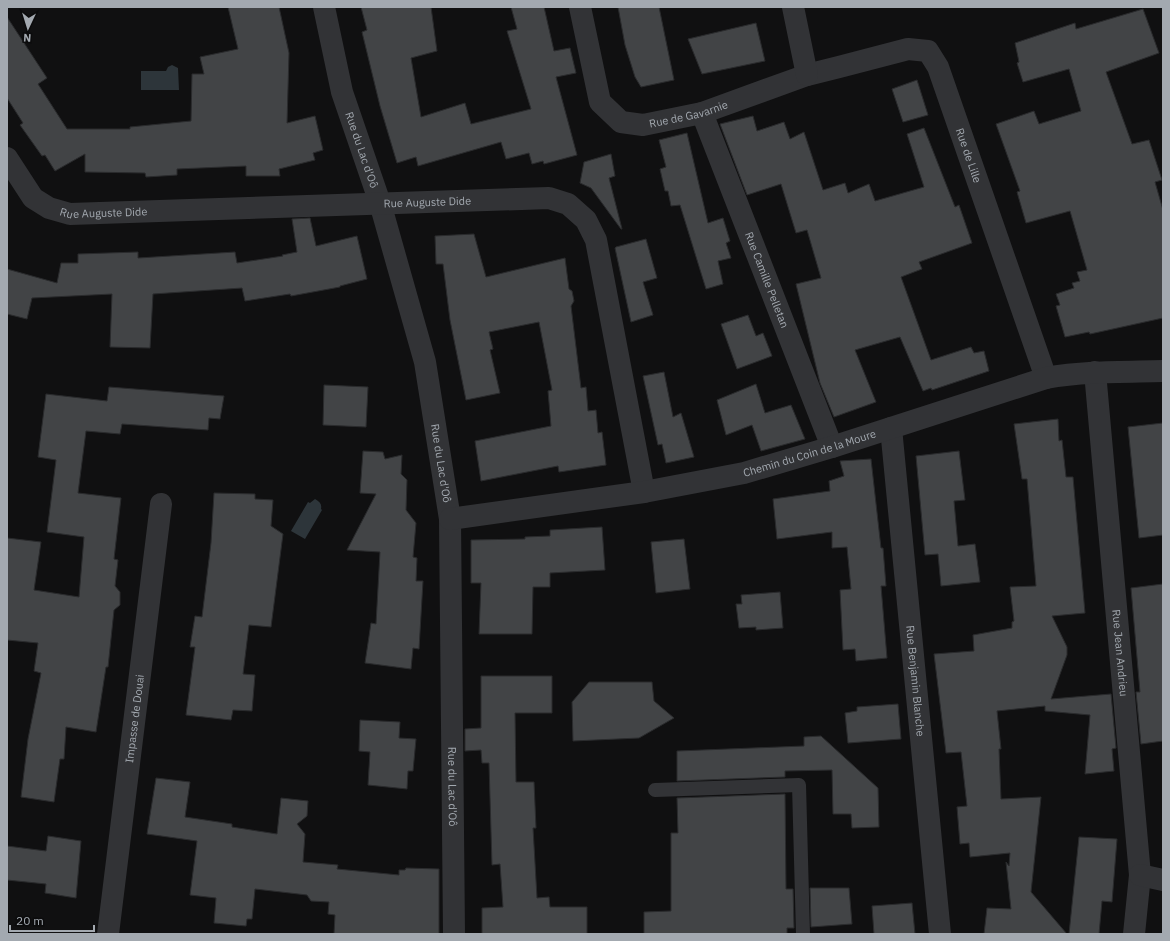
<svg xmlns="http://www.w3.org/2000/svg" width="1170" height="941" font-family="'IBM Plex Sans',sans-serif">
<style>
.water{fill:#2d353a}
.building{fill:#424446;stroke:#2a2b2d}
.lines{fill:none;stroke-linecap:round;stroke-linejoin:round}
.lane{stroke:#323336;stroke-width:14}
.street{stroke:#323336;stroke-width:22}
.labels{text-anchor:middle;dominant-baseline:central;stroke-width:3;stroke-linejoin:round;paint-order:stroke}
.street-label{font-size:11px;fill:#a3a9b0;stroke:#0b0b0c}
</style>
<rect width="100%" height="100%" fill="#101011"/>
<!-- water -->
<g class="water">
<polygon points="172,65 178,68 179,90 141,90 141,71 166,71 168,67"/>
<path d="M315,499C320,502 322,504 321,509L322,510L305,539L291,531L308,502L310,503Z"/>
</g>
<!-- building -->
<g class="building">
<polygon points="228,7 279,7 289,53 287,123 315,116 323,150 313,153 315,160 279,169 280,176 246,176 246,166 177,169 177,175 146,177 145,173 85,172 85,154 55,171 45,155 42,156 20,125 23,123 7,98 7,17 47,78 38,84 67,129 130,129 130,127 191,121 192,74 204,74 200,57 238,49"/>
<polygon points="361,7 431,7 437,51 411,58 421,117 465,103 471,124 531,109 507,31 517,29 511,7 544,7 554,51 570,48 576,73 556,77 577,155 544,164 543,161 532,164 529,153 506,159 501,142 418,166 416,157 397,163 380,106 362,32 367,30"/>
<polygon points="618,7 659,7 674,80 641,87 635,77 625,45"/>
<polygon points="1143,9 1159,53 1106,72 1132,144 1149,140 1162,180 1155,182 1163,210 1163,318 1090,334 1089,332 1065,337 1056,306 1060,305 1056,294 1074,288 1072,283 1080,281 1077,272 1087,270 1070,211 1026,223 1017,192 1020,191 996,124 1034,111 1039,124 1081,111 1069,69 1023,82 1017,63 1019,62 1015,43 1075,23 1076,29"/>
<polygon points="756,23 765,61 702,74 688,39"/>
<polygon points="917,80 928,115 903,122 892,89"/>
<polygon points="753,116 757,131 784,122 790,139 804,132 823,190 845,183 848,193 869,184 875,201 924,187 907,134 924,128 955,207 959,205 972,243 919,262 922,269 901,277 931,360 971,347 974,353 984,351 989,371 932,390 931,388 923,391 900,337 855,350 876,402 834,417 820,383 796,284 821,278 807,230 796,233 781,184 747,195 720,124"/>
<polygon points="687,133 708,223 723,218 730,241 726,243 731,258 718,261 723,284 706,289 680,205 671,206 668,191 665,191 660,169 666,167 659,140"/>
<polygon points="611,154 615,176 609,178 622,229 621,229 591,188 580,183 584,162"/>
<polygon points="310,218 316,246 357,236 367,279 340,286 340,287 291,296 290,294 245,301 242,288 153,294 150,348 110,347 112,294 32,298 27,319 7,314 7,269 57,283 61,263 78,263 78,254 138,252 138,258 235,252 237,263 283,256 282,255 297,252 292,219"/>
<polygon points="474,234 486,277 565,258 569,289 572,291 574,301 571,306 581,388 586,387 588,411 596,410 598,433 602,432 606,465 559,472 558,466 481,481 475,441 551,426 548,391 552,390 539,322 489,332 493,349 490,350 500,393 466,400 450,320 443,264 436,264 435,236"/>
<polygon points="646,239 657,278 643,282 653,315 631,322 615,248 616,247"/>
<polygon points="748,315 756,336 763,333 772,356 737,369 721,324"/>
<polygon points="664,372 673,417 681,413 694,457 666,463 662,444 658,445 643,376"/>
<polygon points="756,384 765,413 791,405 805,439 761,451 752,425 726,435 717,400"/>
<polygon points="324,385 368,387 366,427 323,425"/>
<polygon points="109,387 224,396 220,419 209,418 208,430 122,424 120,434 86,431 78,493 121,498 114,559 118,560 115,586 120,592 120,605 114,610 108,667 106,667 96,732 66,727 64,759 60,759 54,802 21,797 28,739 41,673 34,671 38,643 7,640 7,538 41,542 34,590 79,597 84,537 47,532 56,460 38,457 46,394 107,401"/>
<polygon points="1058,419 1059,441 1062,440 1066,477 1073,477 1085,613 1052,616 1067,647 1067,655 1051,699 1111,694 1116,748 1112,749 1114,771 1085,774 1090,715 1045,711 1045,706 997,711 1001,749 999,749 1001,799 1041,797 1031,892 1067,934 984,934 987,908 1011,909 1006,862 1009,866 1010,853 970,857 969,843 960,844 957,807 967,806 961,752 946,753 934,654 974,651 973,635 1012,628 1012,622 1014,621 1010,587 1036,586 1027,479 1022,479 1014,424"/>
<polygon points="1163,423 1163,535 1139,538 1128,427"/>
<polygon points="363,451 383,452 385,459 402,455 401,474 407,480 406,510 416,523 413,557 417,558 416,581 423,581 419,649 413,648 411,669 365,663 371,623 376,624 380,552 347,550 376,494 360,493"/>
<polygon points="959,451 965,500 954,501 958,546 975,544 980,582 941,586 938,554 925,555 916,456"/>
<polygon points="871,459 881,548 883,548 886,586 881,586 887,658 856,661 855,649 843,650 840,590 851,589 847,547 832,548 832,532 777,539 773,499 830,491 829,481 844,476 840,461"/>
<polygon points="214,493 255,494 255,499 273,500 271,526 283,534 271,627 249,625 243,674 255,675 252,711 233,710 231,720 186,715 195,647 190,647 195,616 202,617 211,543"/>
<polygon points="602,527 605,570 550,573 550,587 533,587 532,634 479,634 481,583 471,583 471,540 525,539 525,537 550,536 550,530"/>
<polygon points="684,539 690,589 656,593 651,542"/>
<polygon points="1163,584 1163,741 1141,744 1136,692 1140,692 1131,588"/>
<polygon points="780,592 783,628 756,630 756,627 739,628 736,604 742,604 741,595"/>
<polygon points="481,676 552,676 552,713 515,713 516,782 534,782 536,828 533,828 537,898 549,897 550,907 587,907 587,934 482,934 482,908 503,907 500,864 492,865 489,763 482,763 481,750 465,751 465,729 481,728"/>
<polygon points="589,682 652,682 654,701 674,718 639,738 573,741 572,702"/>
<polygon points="898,704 901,739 848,743 845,713 857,711 857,707"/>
<polygon points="360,720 400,722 399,738 416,739 413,771 408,771 407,789 368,785 370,752 359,751"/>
<polygon points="821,736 878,788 879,827 852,828 851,814 833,814 832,770 785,771 785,777 677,781 677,751 804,746 804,737"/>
<polygon points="156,778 190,782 185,817 232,824 232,827 277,834 281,798 308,801 307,816 297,824 305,834 303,862 338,865 337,869 399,875 399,870 405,870 406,868 439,869 439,934 334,934 335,915 328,914 329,902 311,901 307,895 255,889 252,919 247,919 246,926 214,923 216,898 190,895 197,841 147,834"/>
<polygon points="785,794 786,889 793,889 794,928 787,928 787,934 644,934 644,912 671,911 671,833 678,833 677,798"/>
<polygon points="48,836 81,841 76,898 45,893 46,884 7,880 7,846 46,851"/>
<polygon points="1079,837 1117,839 1112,902 1102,901 1099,934 1069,934"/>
<polygon points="810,888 849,888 852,924 811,927"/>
<polygon points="912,903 915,934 874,934 872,906"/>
</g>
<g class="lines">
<!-- lane -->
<polyline class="lane" points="655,790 799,785 803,934"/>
<!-- street -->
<g class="street">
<path id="s1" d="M324,7L342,92L380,203L425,362L450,519L454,934"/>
<path id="s2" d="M580,7L600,102L621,122L643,125L702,113L807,75L839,67L908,49L928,51L938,67L1046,378"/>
<polyline points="793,7 807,75"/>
<path id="s3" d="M702,113L832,447"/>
<path id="s4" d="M7,158L33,198L49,208L70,214L549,198L568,204L586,220L596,240L644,492"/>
<path id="s5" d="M1095,372L1140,875L1134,934"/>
<path id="s6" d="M891,428L940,934"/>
<path id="s7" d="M450,519L644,492L744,473L832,447L1046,378C1085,371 1124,372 1163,371"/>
<polyline points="1140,875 1163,880"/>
<path id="s8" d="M108,934L161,504"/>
</g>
</g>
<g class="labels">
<!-- street labels -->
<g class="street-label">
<text stroke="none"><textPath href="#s2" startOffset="195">Rue de Gavarnie</textPath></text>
<text stroke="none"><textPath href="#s1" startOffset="148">Rue du Lac d'Oô</textPath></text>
<text stroke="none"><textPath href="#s2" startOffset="557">Rue de Lille</textPath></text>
<text stroke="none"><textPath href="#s4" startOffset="446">Rue Auguste Dide</textPath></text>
<text stroke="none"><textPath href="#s4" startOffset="122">Rue Auguste Dide</textPath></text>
<text stroke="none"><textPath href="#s3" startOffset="179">Rue Camille Pelletan</textPath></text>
<text stroke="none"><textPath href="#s7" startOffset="366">Chemin du Coin de la Moure</textPath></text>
<text stroke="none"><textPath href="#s1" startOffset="472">Rue du Lac d'Oô</textPath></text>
<text stroke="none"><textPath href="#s5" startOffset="282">Rue Jean Andrieu</textPath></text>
<text stroke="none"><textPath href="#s6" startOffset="254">Rue Benjamin Blanche</textPath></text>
<text stroke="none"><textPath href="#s8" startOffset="217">Impasse de Douai</textPath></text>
<text stroke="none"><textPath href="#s1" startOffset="796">Rue du Lac d'Oô</textPath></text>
</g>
</g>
<!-- border -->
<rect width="1170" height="941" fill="none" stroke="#a3a9b0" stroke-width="16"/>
<!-- north arrow -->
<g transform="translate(28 28) rotate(184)" stroke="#0b0b0c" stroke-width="3" paint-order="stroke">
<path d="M0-3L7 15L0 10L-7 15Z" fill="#a3a9b0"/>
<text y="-6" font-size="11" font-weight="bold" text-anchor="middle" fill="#a3a9b0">N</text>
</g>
<!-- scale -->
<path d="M10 925v6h84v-6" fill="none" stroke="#a3a9b0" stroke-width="2"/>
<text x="16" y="925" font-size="12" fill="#a3a9b0" stroke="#0b0b0c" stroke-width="3" paint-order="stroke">20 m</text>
</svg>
